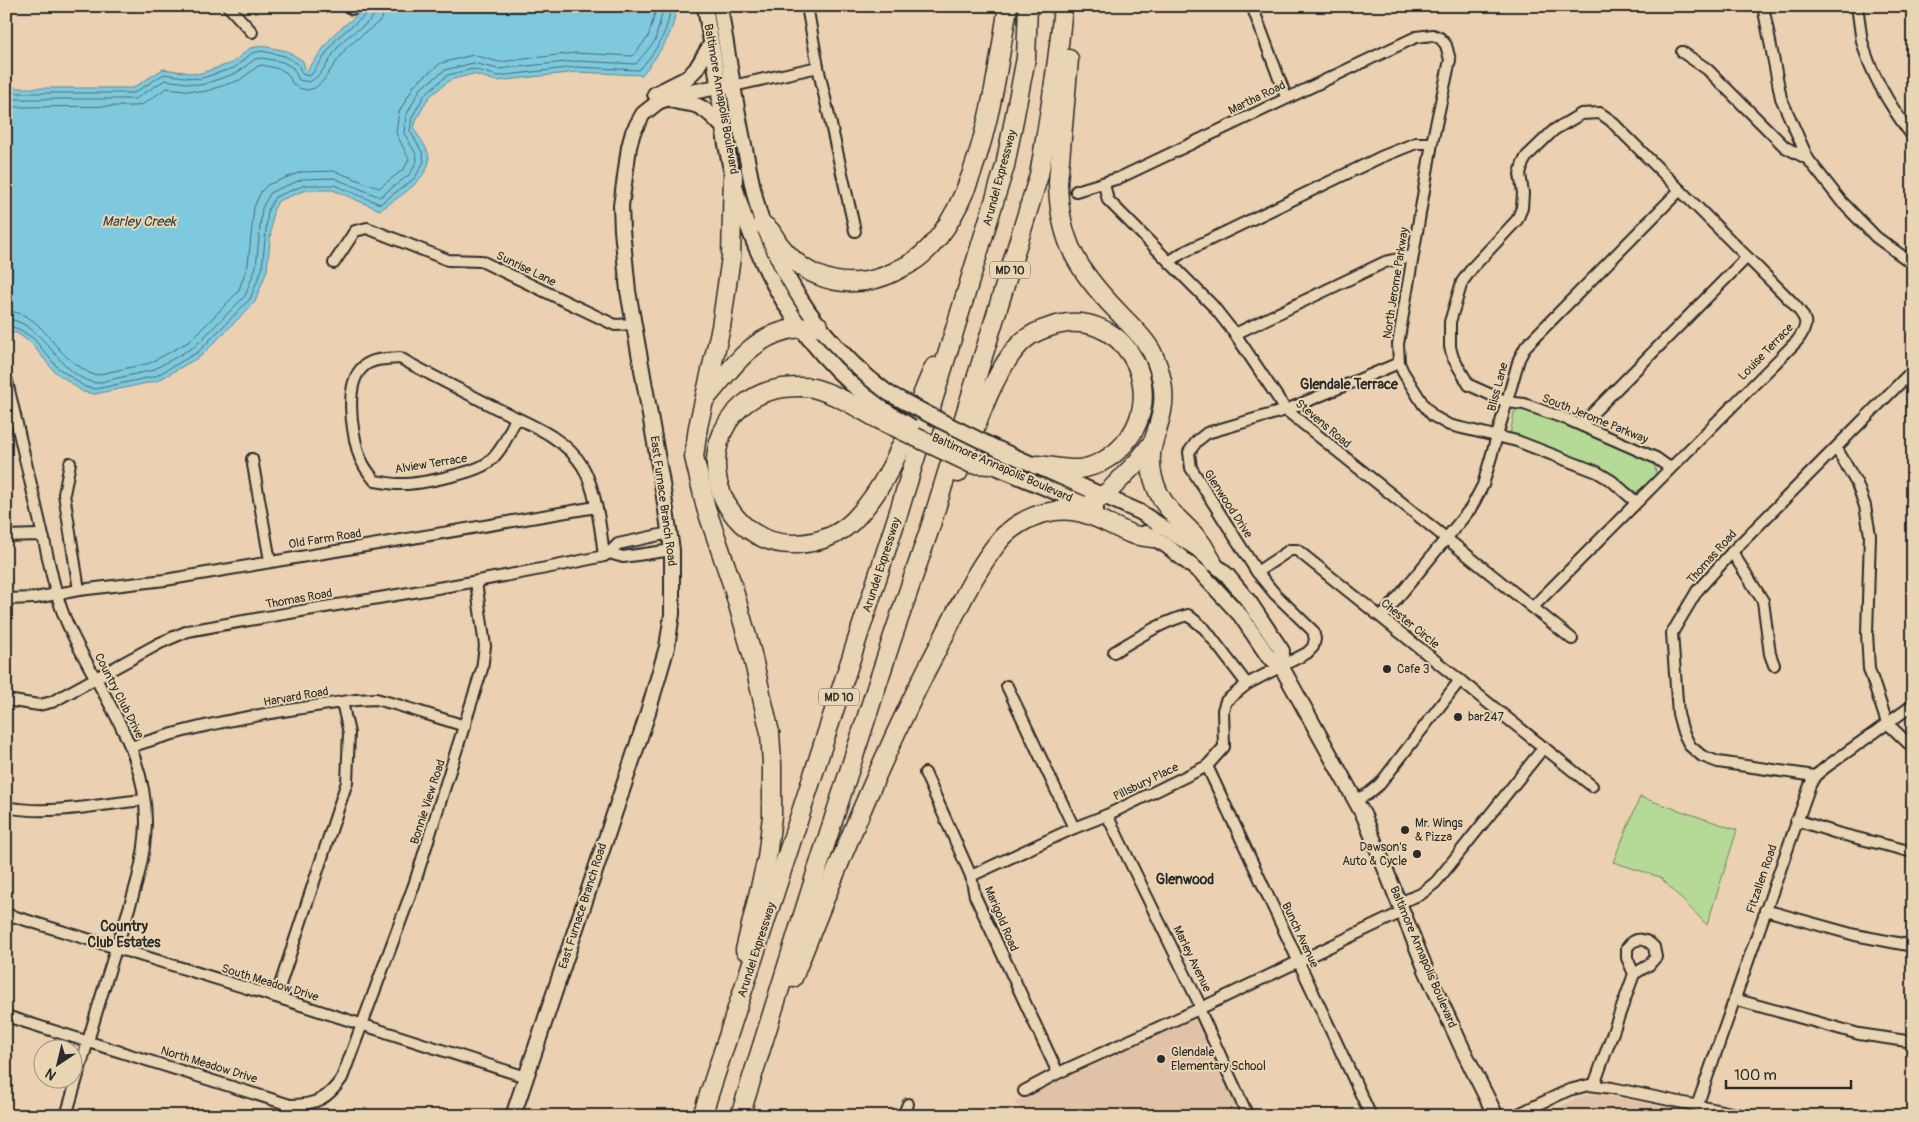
<svg xmlns="http://www.w3.org/2000/svg" width="1919" height="1122" font-family="Pangolin,sans-serif">
<style>
.built{fill:#e2c2a7}
.green{fill:#b5da95;stroke:#708260}
.water{fill:#7ec9dd;stroke:#5d8a96}
.lines{fill:none;stroke-linecap:round;stroke-linejoin:round}
.shore{stroke:#4c6a72;stroke-width:1}
.minor-casing{stroke:#2b2b2b;stroke-width:14}
.secondary-casing{stroke:#2b2b2b;stroke-width:18}
.motorway-casing{stroke:#2b2b2b;stroke-width:21}
.minor{stroke:#e9d5b3;stroke-width:10}
.secondary{stroke:#e9d5b3;stroke-width:14}
.motorway{stroke:#e9d5b3;stroke-width:18}
.secondary-bridge-casing{stroke:#2b2b2b;stroke-width:18;stroke-linecap:butt}
.motorway-bridge-casing{stroke:#2b2b2b;stroke-width:21;stroke-linecap:butt}
.secondary-bridge{stroke:#e9d5b3;stroke-width:14}
.motorway-bridge{stroke:#e9d5b3;stroke-width:18}
.poi-dot{fill:#2b2b2b;stroke:#e9d5b3;stroke-width:2}
.labels{text-anchor:middle;dominant-baseline:central;stroke-width:4;stroke-linejoin:round;paint-order:stroke}
.shield{fill:#e9d5b3;stroke:#645e54;stroke-width:1}
.shield-label{font-size:11px;font-weight:bold;fill:#2b2b2b}
.street-label{font-size:12px;fill:#2b2b2b;stroke:#e9d5b3}
.poi-label{font-size:12px;fill:#2b2b2b;stroke:#e9d5b3;text-anchor:start}
.water-label{font-size:14px;font-style:italic;fill:#374346;stroke:#e9d5b3}
.neighbourhood-label{font-size:14px;font-weight:bold;fill:#2b2b2b;stroke:#e9d5b3}
</style>
<rect width="100%" height="100%" fill="#ebd0b1"/>
<filter id="ink" filterUnits="userSpaceOnUse"><feTurbulence type="fractalNoise" baseFrequency=".02" numOctaves="2"/><feDisplacementMap in="SourceGraphic" scale="10" xChannelSelector="R" yChannelSelector="G"/><feConvolveMatrix kernelMatrix="1 2 1 2 8 2 1 2 1" color-interpolation-filters="sRGB"/></filter>
<g filter="url(#ink)">
<!-- built -->
<g class="built">
<polygon points="1196,1017 1242,1116 1021,1116 1022,1110 1014,1102"/>
<polygon points="1595,1094 1615,1097 1707,1116 1541,1116 1585,1095"/>
</g>
<!-- green -->
<g class="green">
<polygon points="1520,410 1533,410 1650,460 1655,467 1656,474 1647,484 1636,492 1602,470 1510,436 1514,412"/>
<polygon points="1640,797 1737,830 1707,925 1660,877 1613,862"/>
</g>
<!-- water -->
<path class="water" d="M368,6H675C677,32 657,56 642,75L577,72L497,81L473,74L450,80L429,97L417,118L414,129C420,139 430,150 429,161C427,180 395,200 380,210L333,190H306L278,201L273,211L267,270L255,302L201,356L157,381L95,394L83,392L54,371L31,343L17,333L10,332L6,327V85L17,88H133L163,69L198,74L232,63L250,48L262,46L287,51L303,61L306,72L334,34Z"/>
<g class="lines">
<!-- shore -->
<g class="shore">
<polyline points="6,90 17,93 134,93 164,74 199,79 234,68 252,53 262,51 285,56 298,64 302,74 308,76 312,74 337,38 369,12 371,6"/>
<path d="M6,97L17,99H135L165,80L201,85L237,73L255,59L262,58L283,62L293,68L299,80L309,82C324,76 331,54 342,42C352,31 376,23 377,6"/>
<polyline points="6,104 17,107 136,106 143,104 167,88 203,92 240,80 258,66 262,65 280,69 287,73 293,84 299,88 307,90 315,88 322,82 347,47 380,21 384,14 385,6"/>
<path d="M6,311C38,312 48,341 68,358C75,364 83,369 91,374L96,375L150,363L190,341L238,292L248,265L254,207L261,192L267,185L301,172L334,171L379,188L404,169L409,159L396,133L399,112L415,84L441,63L473,55L499,62L575,53L633,56L648,37L657,6"/>
<path d="M6,319C45,321 58,377 96,383L153,370L194,347L245,296L256,267L262,208L271,192L303,179L334,178L380,197L410,174L417,161L416,154L404,133L406,116L420,89L445,70L473,63L498,69L576,61L636,64L655,41L664,6"/>
<path d="M6,325L19,329L34,339L57,367L85,387L96,389L156,376L198,352L250,299L262,269L268,210L275,197L305,185H334L380,204L415,178L424,161L422,152L410,131L412,117L425,94L448,75L473,69L498,76L576,67L639,70C655,53 670,30 670,6"/>
</g>
<!-- minor casing -->
<g class="minor-casing">
<g id="minor">
<polyline points="228,6 252,32"/>
<polyline points="349,6 352,9"/>
<polyline points="807,6 818,67 855,231"/>
<polyline points="1252,6 1286,97"/>
<polyline points="1763,6 1781,98 1808,159 1841,201 1876,237 1913,264"/>
<path d="M1857,6C1859,18 1860,30 1862,41C1871,76 1892,109 1913,137"/>
<polyline points="1682,52 1707,69 1785,147 1808,159"/>
<polyline points="733,86 818,67"/>
<polyline points="1104,184 1108,200 1213,306 1235,334 1286,410 1572,639"/>
<polyline points="1076,191 1119,178 1416,37 1433,35 1440,38 1446,45 1450,60 1432,143 1398,344 1399,363 1403,372 1423,404 1433,416 1449,425 1517,441 1597,472 1612,481 1636,502"/>
<polyline points="1169,262 1182,253 1381,157 1416,143 1432,143"/>
<polyline points="334,263 355,231 367,228 448,260 481,261 615,325 635,324"/>
<polyline points="1235,334 1385,262 1412,256"/>
<path d="M6,377C18,430 31,483 43,536C50,565 55,596 67,623C96,689 147,747 146,823C145,868 128,910 115,952C98,1006 82,1061 66,1116"/>
<path d="M516,418C509,433 503,449 490,461C477,473 417,485 398,484C391,484 383,482 375,481C368,472 361,463 358,452C352,430 344,384 363,367C372,358 388,359 400,358C430,375 461,390 492,406C523,422 564,435 583,467C596,490 601,529 604,556"/>
<polyline points="1581,425 1747,257"/>
<polyline points="1837,449 1857,484 1865,506 1870,535 1867,633 1869,669 1887,723 1913,748"/>
<polyline points="252,459 270,561"/>
<polyline points="70,463 64,494 79,590"/>
<polyline points="6,536 38,535 44,539"/>
<polyline points="1732,552 1763,601 1770,654 1774,665"/>
<polyline points="609,553 623,557 672,550"/>
<polyline points="1257,572 1290,550 1297,550 1592,786"/>
<polyline points="6,599 35,598 79,590 165,580 596,507"/>
<path d="M1533,607L1797,341C1811,323 1806,318 1792,302L1610,120L1600,113L1581,114L1554,130L1527,156L1523,163L1520,174L1523,193L1522,208L1517,220L1473,267L1462,282L1450,322V347L1453,358L1469,385L1507,402L1524,404L1569,420L1656,458L1670,468"/>
<polyline points="1382,617 1471,508 1483,485 1519,359 1526,346 1680,190"/>
<path d="M1114,652C1138,638 1161,622 1188,615L1205,629L1247,684"/>
<polyline points="1007,686 1074,828"/>
<path d="M6,700L39,705L52,702L160,643L188,631C327,605 466,586 604,556L609,553L618,544L669,533"/>
<path d="M131,747C203,722 280,711 356,700L376,699L398,705L465,726"/>
<polyline points="1207,766 1371,1116"/>
<polyline points="925,773 971,876 975,896 1058,1073"/>
<polyline points="1815,776 1718,762 1702,756 1690,746 1683,732 1678,714 1672,633 1697,591 1732,552 1907,376 1913,375"/>
<polyline points="1356,800 1368,794 1380,784 1460,680"/>
<path d="M6,807C50,816 100,804 144,800"/>
<polyline points="1107,815 1199,1003 1199,1009 1248,1116"/>
<polyline points="1796,820 1837,833 1913,852"/>
<polyline points="971,876 1074,828 1107,815 1207,766 1224,747 1223,710 1226,701 1247,684 1307,653 1313,647 1315,639 1313,631 1275,594 1257,572 1191,468 1189,452 1197,441 1207,433 1286,410 1399,363"/>
<polyline points="1399,903 1421,894 1436,882 1544,747"/>
<polyline points="1765,910 1855,935 1913,946"/>
<polyline points="6,914 276,997 526,1077"/>
<polyline points="276,997 347,782 349,733 342,702"/>
<polyline points="1734,999 1859,1034 1913,1042"/>
<path d="M6,1016L290,1105C315,1105 328,1099 342,1078L414,885L482,669L485,646L476,582"/>
<path d="M1594,1085L1634,974L1649,965L1656,957L1654,947C1646,938 1635,936 1627,948V958L1634,974"/>
<polyline points="1024,1091 1058,1073 1199,1009 1402,912"/>
<polyline points="1697,1106 1810,785 1815,776 1826,767 1913,705"/>
<polyline points="903,1116 908,1104"/>
<polyline points="1483,1116 1493,1116"/>
<polyline points="1514,1116 1569,1090 1589,1085 1612,1088 1746,1116"/>
</g>
</g>
<!-- secondary casing -->
<g class="secondary-casing">
<g id="secondary">
<path d="M705,6C708,28 713,49 716,70C719,88 720,107 723,126C739,237 789,343 883,409"/>
<path d="M720,6C728,57 736,109 747,159C751,180 755,201 762,222C764,228 767,233 769,239C795,301 834,353 888,393"/>
<polyline points="655,94 687,78 696,69 711,44"/>
<path d="M669,98C677,104 685,102 695,105C706,108 715,119 723,127"/>
<polyline points="998,449 1140,512 1197,549 1227,575 1250,603 1282,651 1281,666"/>
<polyline points="991,465 1096,509"/>
<polyline points="1145,533 1167,546 1202,574 1241,616 1268,656 1281,666 1364,816 1426,970 1464,1052 1496,1116"/>
<polyline points="513,1116 646,719 667,647 672,614 672,550 661,477 628,291 622,230 621,206 629,147 633,132 643,114 658,102 676,95 718,87 733,86"/>
</g>
</g>
<!-- motorway casing -->
<g class="motorway-casing">
<g id="motorway">
<path d="M1069,59L1058,182C1059,241 1078,271 1118,312C1130,325 1144,337 1152,352C1161,370 1166,392 1162,411C1157,436 1146,450 1153,478C1163,513 1183,519 1202,544C1205,549 1208,555 1212,561"/>
<polyline points="733,175 731,257 721,327 698,427 694,457 706,508 732,584 752,654 770,733 772,764 772,816 767,858 745,950"/>
<path d="M762,224C774,232 772,234 779,244C789,257 802,269 817,275C841,286 870,284 894,272C899,269 905,267 911,263C979,220 996,80 1008,6"/>
<path d="M706,398C731,370 749,339 788,330C798,328 809,327 819,326"/>
<path d="M878,419C858,408 836,394 813,388C804,386 793,387 783,388C716,397 694,476 741,523C756,537 775,545 796,544C817,543 838,536 854,520C895,478 910,420 934,367"/>
<path d="M958,473C974,434 992,370 1023,341C1031,334 1040,330 1050,327C1121,303 1172,389 1124,444C1113,457 1096,467 1079,469C1065,470 1051,466 1037,465"/>
<polyline points="1088,506 1110,490 1138,461 1152,443"/>
<path d="M793,978C839,863 885,747 943,638C960,605 976,569 1000,540C1011,527 1028,517 1045,513C1080,504 1101,521 1131,534C1137,536 1146,537 1153,538"/>
<polyline points="702,1116 900,508 1005,166 1026,58 1028,6"/>
<path d="M740,1116L818,867L892,639L930,528L1039,175C1049,119 1058,63 1063,6"/>
</g>
</g>
<!-- minor -->
<use href="#minor" class="minor"/>
<!-- secondary -->
<use href="#secondary" class="secondary"/>
<!-- motorway -->
<use href="#motorway" class="motorway"/>
<!-- secondary-bridge casing -->
<g class="secondary-bridge-casing">
<g id="secondary-bridge">
<polyline points="888,393 941,421 998,449"/>
<polyline points="883,409 912,427"/>
</g>
</g>
<!-- motorway-bridge casing -->
<g class="motorway-bridge-casing">
<polyline id="motorway-bridge" points="878,419 972,464 991,465"/>
</g>
<!-- secondary-bridge -->
<use href="#secondary-bridge" class="secondary-bridge"/>
<!-- motorway-bridge -->
<use href="#motorway-bridge" class="motorway-bridge"/>
</g>
</g>
<!-- markers -->
<g class="poi-dot">
<circle cx="1387" cy="669" r="5"/>
<circle cx="1458" cy="717" r="5"/>
<circle cx="1405" cy="830" r="5"/>
<circle cx="1417" cy="854" r="5"/>
<circle cx="1161" cy="1059" r="5"/>
</g>
<g class="labels">
<!-- shield labels -->
<g class="shield">
<rect x="990" y="261.5" width="40" height="17" rx="4"/>
<rect x="819" y="688.5" width="40" height="17" rx="4"/>
</g>
<g class="shield-label">
<text x="1010" y="270">MD 10</text>
<text x="839" y="697">MD 10</text>
</g>
<!-- street labels -->
<g class="street-label">
<text transform="translate(1257 98) rotate(-26)">Martha Road</text>
<text transform="translate(721 99) rotate(80)">Baltimore Annapolis Boulevard</text>
<text transform="translate(1000 178) rotate(-75)">Arundel Expressway</text>
<text transform="translate(526 269) rotate(26)">Sunrise Lane</text>
<text transform="translate(1396 283) rotate(-81)">North Jerome Parkway</text>
<text transform="translate(1766 352) rotate(-46)">Louise Terrace</text>
<text transform="translate(1498 387) rotate(-75)">Bliss Lane</text>
<text transform="translate(1595 419) rotate(22)">South Jerome Parkway</text>
<text transform="translate(1323 424) rotate(40)">Stevens Road</text>
<text transform="translate(431 464) rotate(-9)">Alview Terrace</text>
<text transform="translate(1002 468) rotate(24)">Baltimore Annapolis Boulevard</text>
<text transform="translate(663 501) rotate(82)">East Furnace Branch Road</text>
<text transform="translate(1228 504) rotate(57)">Glenwood Drive</text>
<text transform="translate(325 539) rotate(-9)">Old Farm Road</text>
<text transform="translate(1712 557) rotate(-48)">Thomas Road</text>
<text transform="translate(882 565) rotate(-72)">Arundel Expressway</text>
<text transform="translate(299 599) rotate(-10)">Thomas Road</text>
<text transform="translate(1410 624) rotate(39)">Chester Circle</text>
<text transform="translate(119 696) rotate(63)">Country Club Drive</text>
<text transform="translate(296 697) rotate(-10)">Harvard Road</text>
<text transform="translate(1146 782) rotate(-26)">Pillsbury Place</text>
<text transform="translate(428 802) rotate(-72)">Bonnie View Road</text>
<text transform="translate(1762 879) rotate(-71)">Fitzallen Road</text>
<text transform="translate(583 906) rotate(-72)">East Furnace Branch Road</text>
<text transform="translate(1001 919) rotate(67)">Marigold Road</text>
<text transform="translate(1300 935) rotate(65)">Bunch Avenue</text>
<text transform="translate(757 950) rotate(-72)">Arundel Expressway</text>
<text transform="translate(1423 957) rotate(67)">Baltimore Annapolis Boulevard</text>
<text transform="translate(1192 959) rotate(64)">Marley Avenue</text>
<text transform="translate(270 983) rotate(17)">South Meadow Drive</text>
<text transform="translate(209 1065) rotate(17)">North Meadow Drive</text>
</g>
<!-- poi labels -->
<g class="poi-label">
<text x="1397" y="669">Cafe 3</text>
<text x="1468" y="717">bar247</text>
<text x="1415" y="823">Mr. Wings<tspan x="1415" dy="14">&amp; Pizza</tspan></text>
<text x="1407" y="847" text-anchor="end">Dawson's<tspan x="1407" dy="14">Auto &amp; Cycle</tspan></text>
<text x="1171" y="1052">Glendale<tspan x="1171" dy="14">Elementary School</tspan></text>
</g>
<!-- water labels -->
<g class="water-label">
<text x="139" y="221">Marley Creek</text>
</g>
<!-- neighbourhood labels -->
<g class="neighbourhood-label">
<text x="1349" y="384">Glendale Terrace</text>
<text x="1185" y="879">Glenwood</text>
<text x="124" y="926">Country<tspan x="124" dy="16">Club Estates</tspan></text>
</g>
</g>
<!-- margin -->
<rect width="1919" height="1122" fill="none" stroke="#e9d5b3" stroke-width="25"/>
<rect x="12" y="12" width="1894" height="1097" fill="none" stroke="#2b2b2b" stroke-width="2" filter="url(#ink)"/>
<!-- north arrow -->
<g transform="translate(58 1064) rotate(215)"><circle r="24" fill="#e9d5b3" stroke="#9d917d"/>
<path d="M0-4L9 19L0 12L-9 19Z" fill="#2b2b2b"/>
<text y="-8" font-size="14" font-weight="bold" text-anchor="middle" fill="#2b2b2b">N</text>
</g>
<!-- scale -->
<path d="M1726 1080v8h125v-8" fill="none" stroke="#2b2b2b" stroke-width="2.5"/>
<text x="1734" y="1080" font-size="15" fill="#2b2b2b" stroke="#e9d5b3" stroke-width="4" paint-order="stroke">100 m</text>
</svg>
